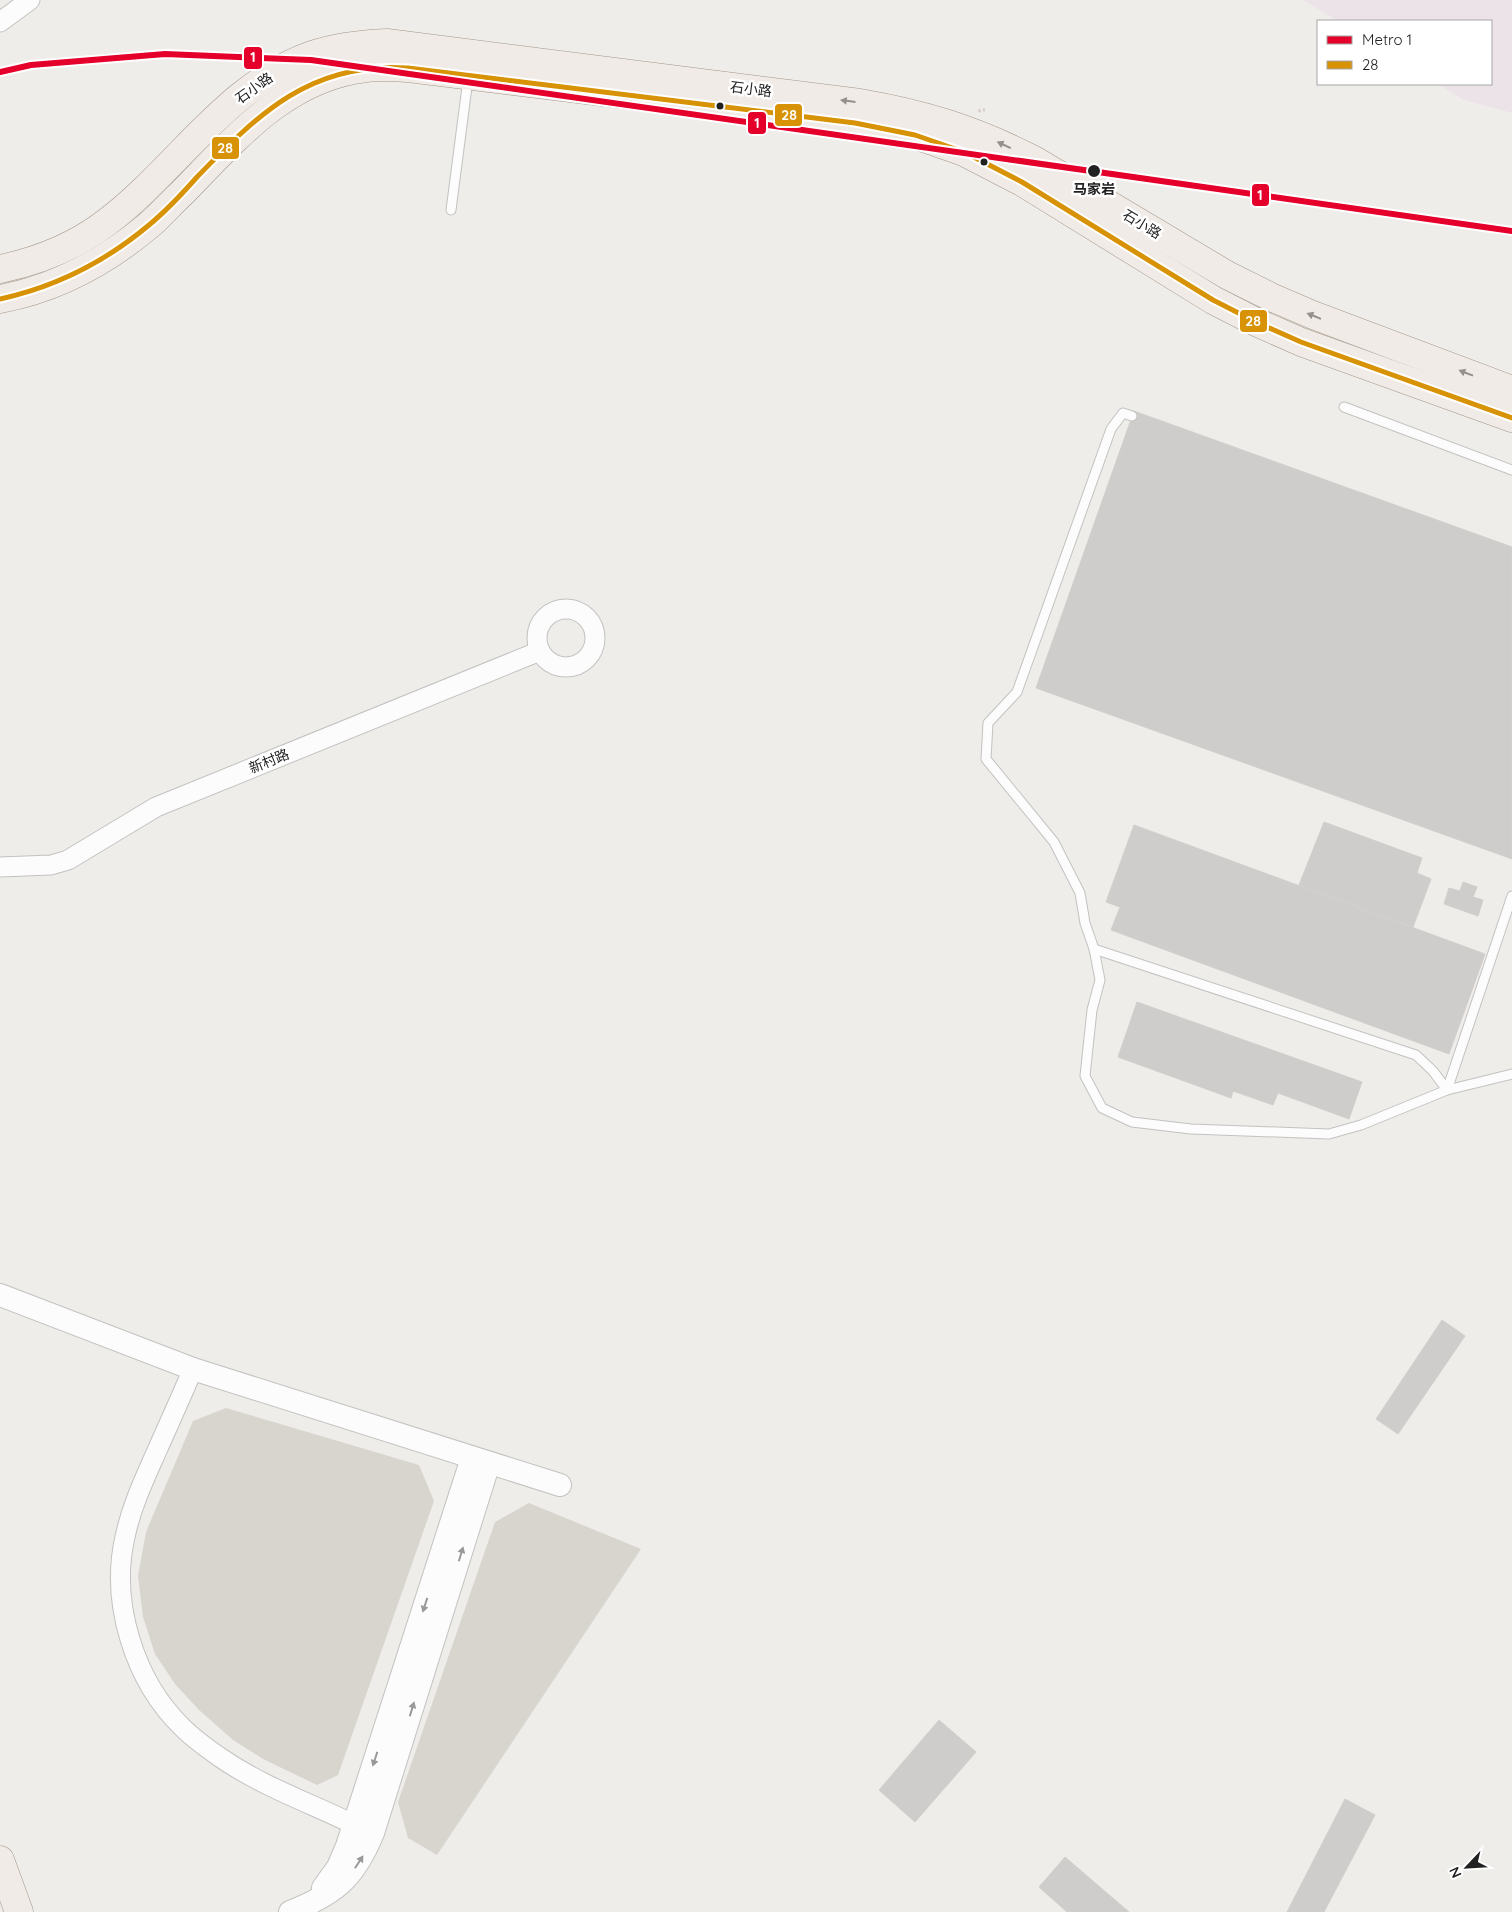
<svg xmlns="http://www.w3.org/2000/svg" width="1512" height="1912" font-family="Quicksand,'Noto Sans SC',sans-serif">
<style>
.industrial{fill:#ebe3e8}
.construction{fill:#d7d5cd}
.building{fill:#cfcdcb;stroke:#d2cecc}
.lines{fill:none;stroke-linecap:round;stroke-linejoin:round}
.service-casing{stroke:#c2c2c0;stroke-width:11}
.minor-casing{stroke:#c2c2c0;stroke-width:21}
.tertiary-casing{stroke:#c2c2c0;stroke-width:24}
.primary-casing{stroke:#a39789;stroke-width:29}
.path{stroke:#dacdcd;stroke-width:3;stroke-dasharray:2.5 2.5;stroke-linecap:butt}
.service{stroke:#fdfcfc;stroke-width:9}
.minor{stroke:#fdfcfc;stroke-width:19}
.tertiary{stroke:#fdfcfc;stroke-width:22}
.primary{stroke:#f1ebe7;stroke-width:28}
.bus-1-casing{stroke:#fff;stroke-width:9}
.bus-1{stroke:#d79205;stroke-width:5}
.metro-1-casing{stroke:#fff;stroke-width:10}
.metro-1{stroke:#e4002b;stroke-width:6}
.oneway{fill:#93908e}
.oneway2{fill:#9a9999}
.bus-dot{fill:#212121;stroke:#fff;stroke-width:2}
.labels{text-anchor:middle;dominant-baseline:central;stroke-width:5;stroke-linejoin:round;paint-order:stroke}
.street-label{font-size:14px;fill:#212121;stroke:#fff}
.stop-label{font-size:14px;font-weight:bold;fill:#212121;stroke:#fff}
.line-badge{stroke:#fff;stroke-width:2}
.badge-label{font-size:14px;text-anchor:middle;font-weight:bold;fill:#fff}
</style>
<rect width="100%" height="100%" fill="#efedea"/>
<!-- industrial -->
<polygon class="industrial" points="1303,0 1512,0 1512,113 1464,100 1438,84 1491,84 1491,21 1338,21"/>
<!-- construction -->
<g class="construction">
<polygon points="226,1408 419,1465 434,1501 338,1775 317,1785 263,1759 233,1740 199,1710 175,1684 155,1654 143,1617 138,1576 146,1532 193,1421"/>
<polygon points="529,1503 641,1549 437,1855 408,1838 398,1802 495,1522"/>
</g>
<!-- building -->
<g class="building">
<polygon points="1134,411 1512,547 1512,859 1036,688"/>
<polygon points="1324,822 1422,858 1417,873 1431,879 1413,927 1299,885"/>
<polygon points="1134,825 1485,954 1449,1054 1111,930 1120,907 1106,902"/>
<polygon points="1463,882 1477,887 1473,897 1483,900 1478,916 1444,904 1449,888 1460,891"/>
<polygon points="1137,1002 1362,1082 1349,1119 1278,1093 1273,1105 1233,1091 1231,1098 1118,1057"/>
<polygon points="1442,1320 1465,1336 1398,1434 1376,1419"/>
<polygon points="939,1720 976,1752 915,1822 879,1790"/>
<polygon points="1345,1799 1375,1815 1324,1912 1287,1912"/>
<polygon points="1065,1857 1129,1912 1067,1912 1039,1887"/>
</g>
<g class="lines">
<!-- service casing -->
<g class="service-casing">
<g id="service">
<polyline points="451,210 468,79"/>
<polyline points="1344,407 1512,470"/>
<polyline points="1132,416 1123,413 1111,429 1017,692 988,723 986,759 1054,842 1080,893 1085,923 1094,949 1100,980 1092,1010 1085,1076 1102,1108 1132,1122 1191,1129 1329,1134 1361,1125 1447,1090 1512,1074"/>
<polyline points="1094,949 1416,1055 1433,1071 1447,1090"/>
<polyline points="1447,1090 1512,896"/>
</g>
</g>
<!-- minor casing -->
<g class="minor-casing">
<g id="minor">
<polyline points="0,22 30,0"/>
<circle cx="566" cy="638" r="29"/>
<polyline points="0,867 51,865 68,860 156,807 540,651"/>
<path d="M193,1369C181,1397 168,1426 155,1455C143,1482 131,1508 125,1537C110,1602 134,1681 183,1728C194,1739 208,1749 221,1758C266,1789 319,1806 367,1831"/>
</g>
</g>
<!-- tertiary casing -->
<g class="tertiary-casing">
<g id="tertiary">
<polyline points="0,1295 193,1369 560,1485"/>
<polyline points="323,1888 338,1867 347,1846 472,1458"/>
<path d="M290,1912C335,1894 354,1879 373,1833L489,1463"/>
</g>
</g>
<!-- primary casing -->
<g class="primary-casing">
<g id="primary">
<path d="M0,269C38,261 76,246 107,222C177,169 226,85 312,55C336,47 361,44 387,43L860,103C925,114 975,130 1034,160L1227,275L1271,297L1313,315L1512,390"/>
<path d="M0,299C54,289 105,262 148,226C160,216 171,203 183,192C235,139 287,76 367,68C381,66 394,67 408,68L855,123L915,135L964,152L1022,182L1213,300L1258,323L1301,342L1512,418"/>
<polyline points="0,1860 19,1912"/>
</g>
</g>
<!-- path -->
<polyline class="path" points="979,112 980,110 985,110"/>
<!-- service -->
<use href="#service" class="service"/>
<!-- minor -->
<use href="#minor" class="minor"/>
<!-- tertiary -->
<use href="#tertiary" class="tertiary"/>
<!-- primary -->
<use href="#primary" class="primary"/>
<!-- bus-1 casing -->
<g class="bus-1-casing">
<path id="bus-1" d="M0,299C55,287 105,262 149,225C166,211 182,194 197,177C259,113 312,61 408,68L855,123L915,135L964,152L1022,182L1213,300L1258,323L1301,342L1512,418"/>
</g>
<!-- bus-1 -->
<use href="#bus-1" class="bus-1"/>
<!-- metro-1 casing -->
<g class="metro-1-casing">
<polyline id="metro-1" points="0,72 31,65 165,54 311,60 1512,231"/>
</g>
<!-- metro-1 -->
<use href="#metro-1" class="metro-1"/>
</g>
<!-- one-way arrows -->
<defs><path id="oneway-solid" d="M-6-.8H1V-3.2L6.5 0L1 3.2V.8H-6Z" transform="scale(1.25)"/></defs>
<g class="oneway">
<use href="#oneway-solid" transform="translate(848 101) rotate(-173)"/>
<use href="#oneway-solid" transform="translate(1004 145) rotate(-155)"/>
<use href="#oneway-solid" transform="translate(1314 316) rotate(-158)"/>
<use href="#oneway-solid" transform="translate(1466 373) rotate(-159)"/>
</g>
<g class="oneway2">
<use href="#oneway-solid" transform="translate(461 1554) rotate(-73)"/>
<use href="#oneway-solid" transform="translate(425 1605) rotate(108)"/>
<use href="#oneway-solid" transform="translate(412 1709) rotate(-73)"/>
<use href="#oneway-solid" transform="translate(375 1759) rotate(108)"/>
<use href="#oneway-solid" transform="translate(359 1862) rotate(-57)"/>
</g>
<!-- markers -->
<g class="bus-dot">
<circle cx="720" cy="106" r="4.5"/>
<circle cx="984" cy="162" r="4.5"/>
<circle cx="1094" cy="171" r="7"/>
</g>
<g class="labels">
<!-- street labels -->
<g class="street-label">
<text transform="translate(254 88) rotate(-35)">石小路</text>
<text transform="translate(751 89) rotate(7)">石小路</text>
<text transform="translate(1142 224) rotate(31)">石小路</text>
<text transform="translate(269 761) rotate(-22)">新村路</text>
</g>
<!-- stop labels -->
<g class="stop-label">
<text x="1094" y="189">马家岩</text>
</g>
</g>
<g class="line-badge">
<rect x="243" y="46" width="20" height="24" rx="5" fill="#e4002b"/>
<rect x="774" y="103" width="29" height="24" rx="5" fill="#d79205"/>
<rect x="747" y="111" width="20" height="24" rx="5" fill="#e4002b"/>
<rect x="211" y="136" width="29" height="24" rx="5" fill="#d79205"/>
<rect x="1251" y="183" width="19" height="24" rx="5" fill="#e4002b"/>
<rect x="1239" y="309" width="29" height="24" rx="5" fill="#d79205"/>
</g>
<g class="badge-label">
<text x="253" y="62">1</text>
<text x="789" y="120">28</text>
<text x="757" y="128">1</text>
<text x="225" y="153">28</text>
<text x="1260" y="200">1</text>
<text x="1253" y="326">28</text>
</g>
<!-- legend -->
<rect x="1317" y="20" width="175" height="65" fill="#ffffff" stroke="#a6a6a6"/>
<rect x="1327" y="36" width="25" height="8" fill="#e4002b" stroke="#a6a6a6"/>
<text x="1362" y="45" font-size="15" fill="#212121">Metro 1</text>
<rect x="1327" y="61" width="25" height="8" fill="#d79205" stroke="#a6a6a6"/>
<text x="1362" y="70" font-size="15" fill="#212121">28</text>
<!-- north arrow -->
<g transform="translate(1467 1867) rotate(245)" stroke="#ffffff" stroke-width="4" paint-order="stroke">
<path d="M0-4L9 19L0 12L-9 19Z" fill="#212121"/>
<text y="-8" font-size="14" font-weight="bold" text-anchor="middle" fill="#212121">N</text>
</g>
</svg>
